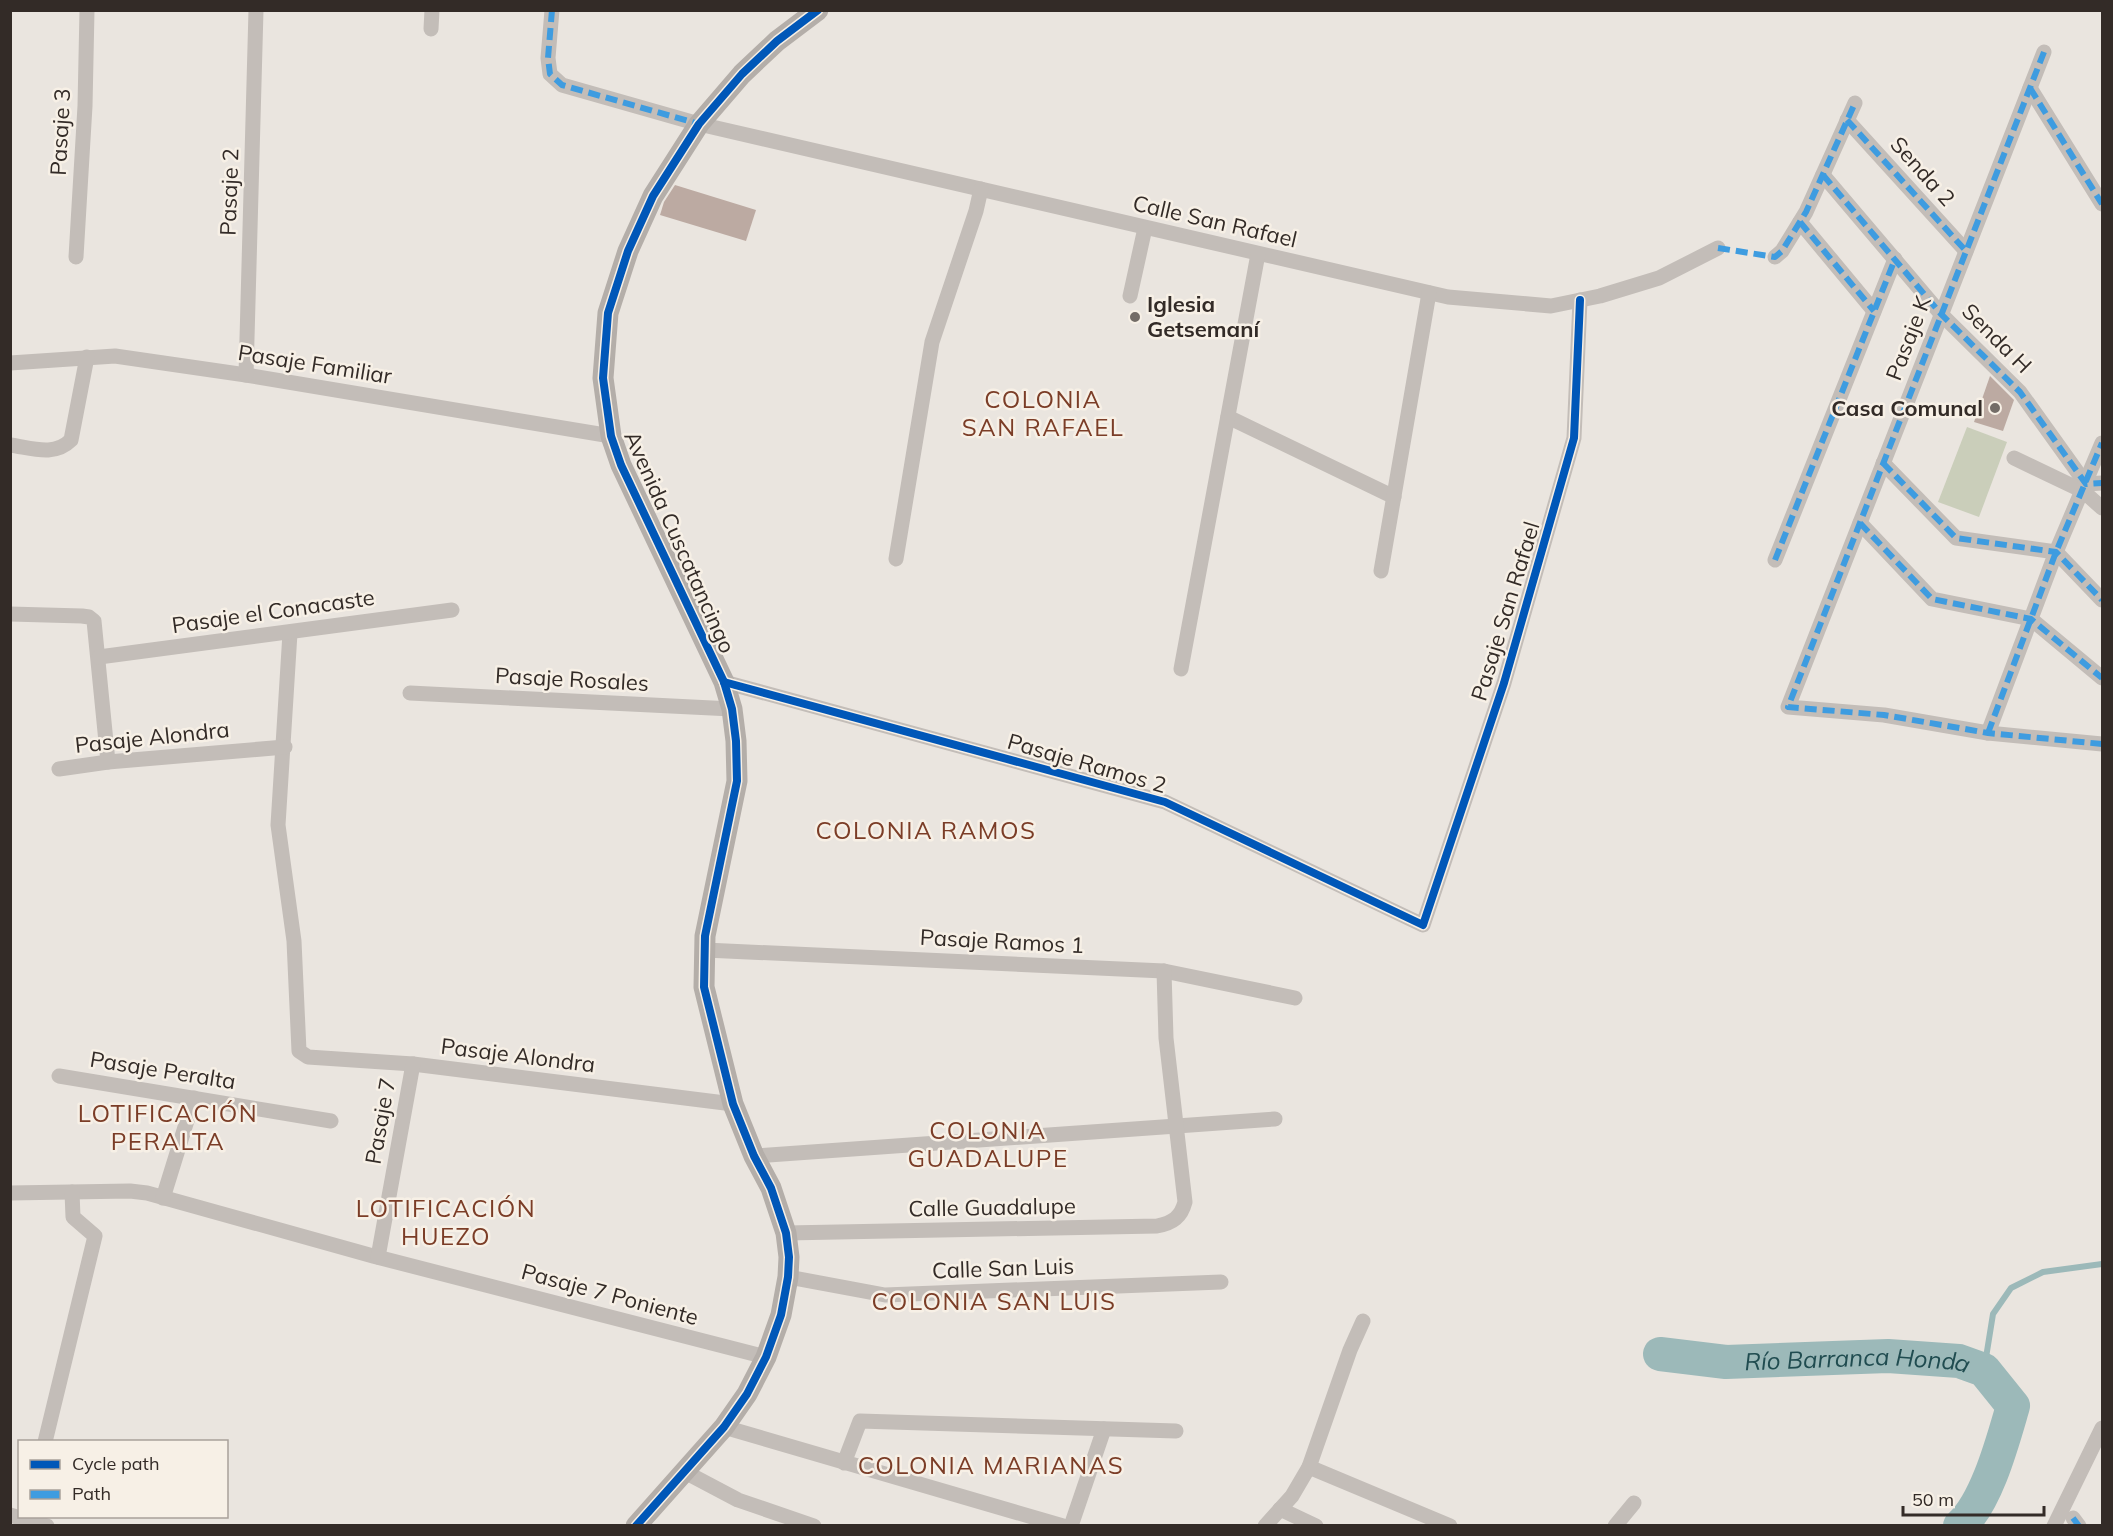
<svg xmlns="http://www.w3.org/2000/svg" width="2113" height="1536" font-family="Mulish,sans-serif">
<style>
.green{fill:#caceba}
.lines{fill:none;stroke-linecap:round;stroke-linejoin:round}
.stream{stroke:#9cb9b9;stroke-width:6}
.river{stroke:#9cb9b9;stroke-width:34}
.building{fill:#bcaaa2}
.street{stroke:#c3bdb8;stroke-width:15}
.secondary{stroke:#b4aea9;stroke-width:21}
.quiet{stroke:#3e9ce0;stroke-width:6;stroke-dasharray:12 6;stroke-linecap:butt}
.cycleway-casing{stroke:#f7f0e6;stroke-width:11}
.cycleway{stroke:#0057b8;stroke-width:8}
.poi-dot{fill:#736c67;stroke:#f7f0e6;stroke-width:2}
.labels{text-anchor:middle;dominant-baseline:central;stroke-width:5;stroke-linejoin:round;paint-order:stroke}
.street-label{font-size:22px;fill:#332b27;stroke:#f7f0e6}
.poi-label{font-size:22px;font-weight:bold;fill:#332b27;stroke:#f7f0e6;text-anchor:start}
.neighbourhood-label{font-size:24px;letter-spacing:1.5px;fill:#7b3d27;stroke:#f7f0e6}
.water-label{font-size:24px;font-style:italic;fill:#204c50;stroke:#f7f0e6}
</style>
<rect width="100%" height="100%" fill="#eae5df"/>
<!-- green -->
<polygon class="green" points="1967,427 2007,442 1979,517 1938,502"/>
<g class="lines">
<!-- stream -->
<polyline class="stream" points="1984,1370 1993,1314 2011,1288 2043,1272 2102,1264"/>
<!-- river -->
<path class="river" id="s1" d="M1660,1354L1726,1362L1888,1356L1959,1361L1984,1370L2013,1406C2003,1440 1987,1502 1960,1526"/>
</g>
<!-- building -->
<g class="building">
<polygon points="675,185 756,210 746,241 660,215 664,202"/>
<polygon points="1990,376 2014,400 2003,431 1974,422"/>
</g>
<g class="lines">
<!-- street -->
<g class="street">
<polyline points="552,10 548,58 550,74 562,85 699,124 1448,297 1551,306 1600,296 1659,278 1718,248"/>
<polyline points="431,29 432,10"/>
<polyline points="2044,52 1788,707 1884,715 1988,733 2102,744"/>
<polyline points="2030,88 2102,204"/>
<polyline points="1847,120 1966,251"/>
<polyline points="1823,175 1941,314 2020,392 2086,484 2102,483"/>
<polyline points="1800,222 1874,311"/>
<polyline points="76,257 85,106 87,10"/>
<polyline points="1775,257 1782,251 1806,212 1855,103"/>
<polyline points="1130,296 1145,228"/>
<polyline points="10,363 115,356 246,375 611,436"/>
<polyline points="246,375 256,10"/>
<polyline points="1228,417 1394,497"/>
<path d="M10,445C32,448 54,457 71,440L87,357"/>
<polyline points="2014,458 2083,491 2102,508"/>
<polyline points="1883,463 1956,538 2056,552 2102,600"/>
<polyline points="1860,523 1932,599 2031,619 2102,678"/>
<polyline points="896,559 932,342 976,211 981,189"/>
<polyline points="1775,560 1895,259"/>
<polyline points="1381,571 1429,293"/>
<polyline points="10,614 82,616 89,617 94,621 108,762"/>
<polyline points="290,633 278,825 294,941 299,1051 308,1057 413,1064 733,1104"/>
<polyline points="99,657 452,610"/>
<polyline points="1181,669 1258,254"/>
<polyline points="724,682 1165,802 1423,925 1504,683 1574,438 1580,300"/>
<polyline points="410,693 732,709"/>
<polyline points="1988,733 2056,552 2102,443"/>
<polyline points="59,769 108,762 285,747"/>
<polyline points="705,950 1164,971 1295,998"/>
<polyline points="59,1076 331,1121"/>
<polyline points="754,1156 1275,1119"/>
<polyline points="10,1193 130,1191 147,1193 373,1256 766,1357"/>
<polyline points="163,1198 194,1098"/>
<path d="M786,1233L1157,1226C1173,1223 1181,1217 1185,1202L1166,1038L1164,971"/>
<polyline points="378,1257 413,1064"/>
<polyline points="788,1277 885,1295 1221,1282"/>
<polyline points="724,1427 1063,1526"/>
<polyline points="45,1442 95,1236 73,1217 72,1192"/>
<polyline points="844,1463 860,1421 1176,1431"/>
<polyline points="1309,1467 1450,1526"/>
<polyline points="685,1472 738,1500 814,1526"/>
<polyline points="1280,1509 1316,1526"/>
<polyline points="10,1515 47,1526"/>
<polyline points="2073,1518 2079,1526"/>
<polyline points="1071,1526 1104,1429"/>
<polyline points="1265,1526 1292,1496 1309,1467 1350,1350 1363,1321"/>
<polyline points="1615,1526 1634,1503"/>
<polyline points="2054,1526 2102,1428"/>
</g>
<!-- secondary -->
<polyline class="secondary" points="636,1526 724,1427 747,1394 766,1357 781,1315 788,1277 789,1257 786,1233 771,1188 754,1156 733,1104 704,987 705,936 737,781 736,741 732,709 724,682 621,465 611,436 603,378 608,313 628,251 653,196 699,124 742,74 777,41 818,10"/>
<!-- quiet -->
<g class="quiet">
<polyline points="552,10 548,58 550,74 562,85 699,124"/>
<polyline points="2044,52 1788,707 1884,715 1988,733 2102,744"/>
<polyline points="2030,88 2102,204"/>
<polyline points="1847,120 1966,251"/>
<polyline points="1823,175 1941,314 2020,392 2086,484 2102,483"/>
<polyline points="1800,222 1874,311"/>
<polyline points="1718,248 1775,257 1782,251 1806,212 1855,103"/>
<polyline points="1883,463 1956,538 2056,552 2102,600"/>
<polyline points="1860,523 1932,599 2031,619 2102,678"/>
<polyline points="1775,560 1895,259"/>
<polyline points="1988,733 2056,552 2102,443"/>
<polyline points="2073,1518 2079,1526"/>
</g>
<!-- cycleway casing -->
<g class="cycleway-casing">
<g id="cycleway">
<polyline points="724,682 1165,802 1423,925 1504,683 1574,438 1580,300"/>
<polyline points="636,1526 724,1427 747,1394 766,1357 781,1315 788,1277 789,1257 786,1233 771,1188 754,1156 733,1104 704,987 705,936 737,781 736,741 732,709 724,682 621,465 611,436 603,378 608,313 628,251 653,196 699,124 742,74 777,41 818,10"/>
</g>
</g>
<!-- cycleway -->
<use href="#cycleway" class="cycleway"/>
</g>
<!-- markers -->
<g class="poi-dot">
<circle cx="1135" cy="317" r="6"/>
<circle cx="1995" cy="408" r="6"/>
</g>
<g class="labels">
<!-- street labels -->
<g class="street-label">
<text transform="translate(60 132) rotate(-87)">Pasaje 3</text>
<text transform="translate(1923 171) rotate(48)">Senda 2</text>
<text transform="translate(229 192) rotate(-88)">Pasaje 2</text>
<text transform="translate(1215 221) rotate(13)">Calle San Rafael</text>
<text transform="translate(1908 338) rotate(-69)">Pasaje K</text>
<text transform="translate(1997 338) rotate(45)">Senda H</text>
<text transform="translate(315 364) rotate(9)">Pasaje Familiar</text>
<text transform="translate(680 542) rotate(66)">Avenida Cuscatancingo</text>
<text transform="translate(273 611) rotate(-8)">Pasaje el Conacaste</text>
<text transform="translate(1505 611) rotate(-73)">Pasaje San Rafael</text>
<text transform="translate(572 679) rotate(3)">Pasaje Rosales</text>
<text transform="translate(152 737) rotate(-6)">Pasaje Alondra</text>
<text transform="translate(1087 763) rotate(16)">Pasaje Ramos 2</text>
<text transform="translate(1002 941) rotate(3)">Pasaje Ramos 1</text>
<text transform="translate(518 1055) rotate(7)">Pasaje Alondra</text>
<text transform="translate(163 1070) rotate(9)">Pasaje Peralta</text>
<text transform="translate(380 1121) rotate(-80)">Pasaje 7</text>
<text transform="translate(992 1207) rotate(-1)">Calle Guadalupe</text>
<text transform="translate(1003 1268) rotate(-2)">Calle San Luis</text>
<text transform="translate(610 1294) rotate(15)">Pasaje 7 Poniente</text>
</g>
<!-- poi labels -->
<g class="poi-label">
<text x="1147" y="304">Iglesia<tspan x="1147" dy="25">Getsemaní</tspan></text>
<text x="1983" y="408" text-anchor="end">Casa Comunal</text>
</g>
<!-- neighbourhood labels -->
<g class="neighbourhood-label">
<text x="1043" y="399">COLONIA<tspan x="1043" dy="28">SAN RAFAEL</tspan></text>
<text x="926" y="830">COLONIA RAMOS</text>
<text x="168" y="1113">LOTIFICACIÓN<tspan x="168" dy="28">PERALTA</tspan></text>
<text x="988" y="1130">COLONIA<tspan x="988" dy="28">GUADALUPE</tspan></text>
<text x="446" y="1208">LOTIFICACIÓN<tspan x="446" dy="28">HUEZO</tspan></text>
<text x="994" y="1301">COLONIA SAN LUIS</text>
<text x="991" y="1465">COLONIA MARIANAS</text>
</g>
<!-- water labels -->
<g class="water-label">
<text stroke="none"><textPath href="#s1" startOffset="198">Río Barranca Honda</textPath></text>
</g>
</g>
<!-- border -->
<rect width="2113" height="1536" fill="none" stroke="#332b27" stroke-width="24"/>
<!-- legend -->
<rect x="18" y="1440" width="210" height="78" fill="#f7f0e6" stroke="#a9a19a" stroke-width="1.5"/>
<rect x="30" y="1460" width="30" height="9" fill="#0057b8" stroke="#a9a19a" stroke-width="1.5"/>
<text x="72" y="1470" font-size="18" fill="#332b27">Cycle path</text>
<rect x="30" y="1490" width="30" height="9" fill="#3e9ce0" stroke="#a9a19a" stroke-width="1.5"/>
<text x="72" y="1500" font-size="18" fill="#332b27">Path</text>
<!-- scale -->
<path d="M1903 1506v9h141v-9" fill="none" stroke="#332b27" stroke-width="3"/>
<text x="1912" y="1506" font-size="18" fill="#332b27" stroke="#f7f0e6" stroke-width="4.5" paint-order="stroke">50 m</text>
</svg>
